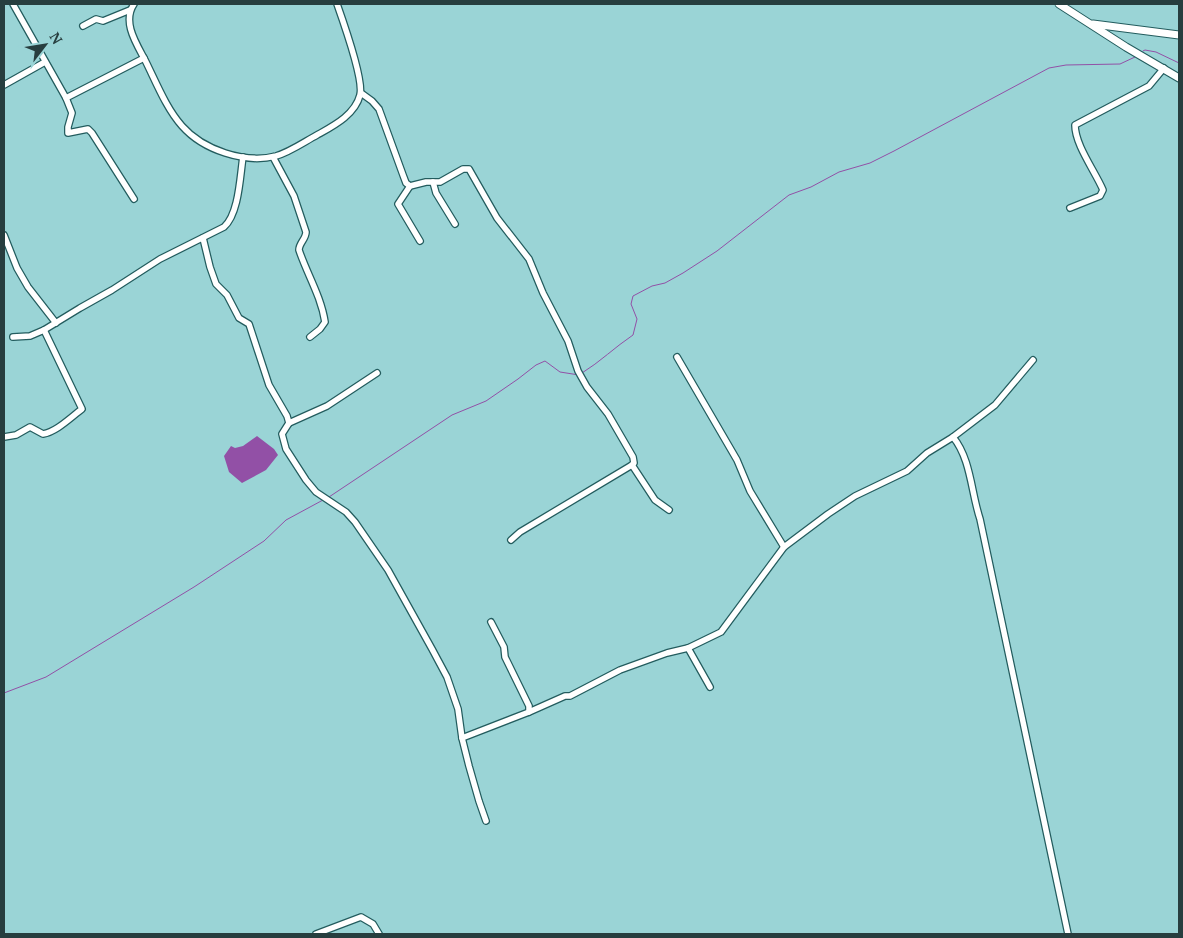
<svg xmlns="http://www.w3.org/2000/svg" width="1183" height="938" font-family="'PT Serif',serif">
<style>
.water{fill:#9250a6}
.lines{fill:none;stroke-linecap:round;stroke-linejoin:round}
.stream{stroke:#9250a6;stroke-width:1}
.minor-casing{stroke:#235c5e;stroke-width:8}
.major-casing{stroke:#235c5e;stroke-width:9}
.minor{stroke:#fff;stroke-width:5.5}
.major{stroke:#fff;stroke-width:7}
</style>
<rect width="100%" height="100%" fill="#9ad4d6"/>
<!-- water -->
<polygon class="water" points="257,436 274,449 278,455 266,470 242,483 229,472 224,456 231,446 235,448 243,446"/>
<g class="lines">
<!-- stream -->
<g class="stream">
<polyline points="1143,51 1145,50 1156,52 1179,63"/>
<path d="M582,373C600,362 615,347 633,335L637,319L631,304L633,296L652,286L665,283L683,273L717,251L789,195L811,187L839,172L870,163L894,151L1049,68L1066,65L1120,64L1135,57"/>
<polyline points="329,497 452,415 486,401 518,379 536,365 545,361 560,372 579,375"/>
<polyline points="4,693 46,677 194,587 264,541 286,520 323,500"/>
</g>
<!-- minor casing -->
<g class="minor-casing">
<g id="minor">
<polyline points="13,4 66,98 72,113 68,127 68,133 88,129 92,133 134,199"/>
<path d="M134,4C122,22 136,43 145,60C156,82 166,108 182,126C203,150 245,164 276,156C290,152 304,142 317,135C333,126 355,115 360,95C364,80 343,21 337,4"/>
<polyline points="83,26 96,19 103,21 130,10"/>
<polyline points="4,85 45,62"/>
<polyline points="361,93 372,101 379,109 403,175 406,183 410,186"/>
<polyline points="66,98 144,58"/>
<path d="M273,157L294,196L306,232C306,239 299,243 299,250C307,274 321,296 325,322L320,329L310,337"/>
<polyline points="433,182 436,193 455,224"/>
<path d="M1070,208L1100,196L1103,190C1095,171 1075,145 1075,125L1149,86L1164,68"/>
<polyline points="4,235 17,268 28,287 56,323"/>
<polyline points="203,238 210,267 216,284 227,295 239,318 249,324 269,385 287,416 289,423 282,434 286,449 306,480 316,492 346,512 355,522 388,570 432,649 447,677 458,709 462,738 469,766 479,801 486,821"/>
<polyline points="420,241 398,204 410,186 426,182 440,182 463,169 469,169 497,218 529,259 543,293 568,341 578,371 587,387 608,414 633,457 634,463 632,465 520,532 511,540"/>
<path d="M13,337L30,336L44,330L80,308L112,290L160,259L224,227C239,214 240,176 243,157"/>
<polyline points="677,357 737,460 750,491 784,547"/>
<polyline points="289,423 327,406 377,373"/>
<path d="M4,437L16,435L30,427L43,434C56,432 70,418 82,409L44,330"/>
<path d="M953,437C971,459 971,492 980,519L1068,934"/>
<polyline points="632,465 655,500 669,510"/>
<polyline points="688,648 710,687"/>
<polyline points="529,712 565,696 570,696 620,670 667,653 688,648 721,632 784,547 828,514 855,496 907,471 927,453 953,437 995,405 1033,360"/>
<polyline points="462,738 529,712 529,706 505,657 504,647 491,622"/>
<polyline points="316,934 361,917 373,924 379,934"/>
</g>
</g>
<!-- major casing -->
<g class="major-casing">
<g id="major">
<polyline points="1059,4 1126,47 1179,78"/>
<polyline points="1093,24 1179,35"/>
</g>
</g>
<!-- minor -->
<use href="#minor" class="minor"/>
<!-- major -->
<use href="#major" class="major"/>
</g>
<!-- border -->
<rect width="1183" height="938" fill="none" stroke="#273e3f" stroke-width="10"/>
<!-- north arrow -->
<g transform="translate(45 45) rotate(59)" stroke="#9ad4d6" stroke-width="4" paint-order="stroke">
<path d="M0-4L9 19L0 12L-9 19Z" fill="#273e3f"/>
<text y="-8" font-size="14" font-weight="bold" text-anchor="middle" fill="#273e3f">N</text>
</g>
</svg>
